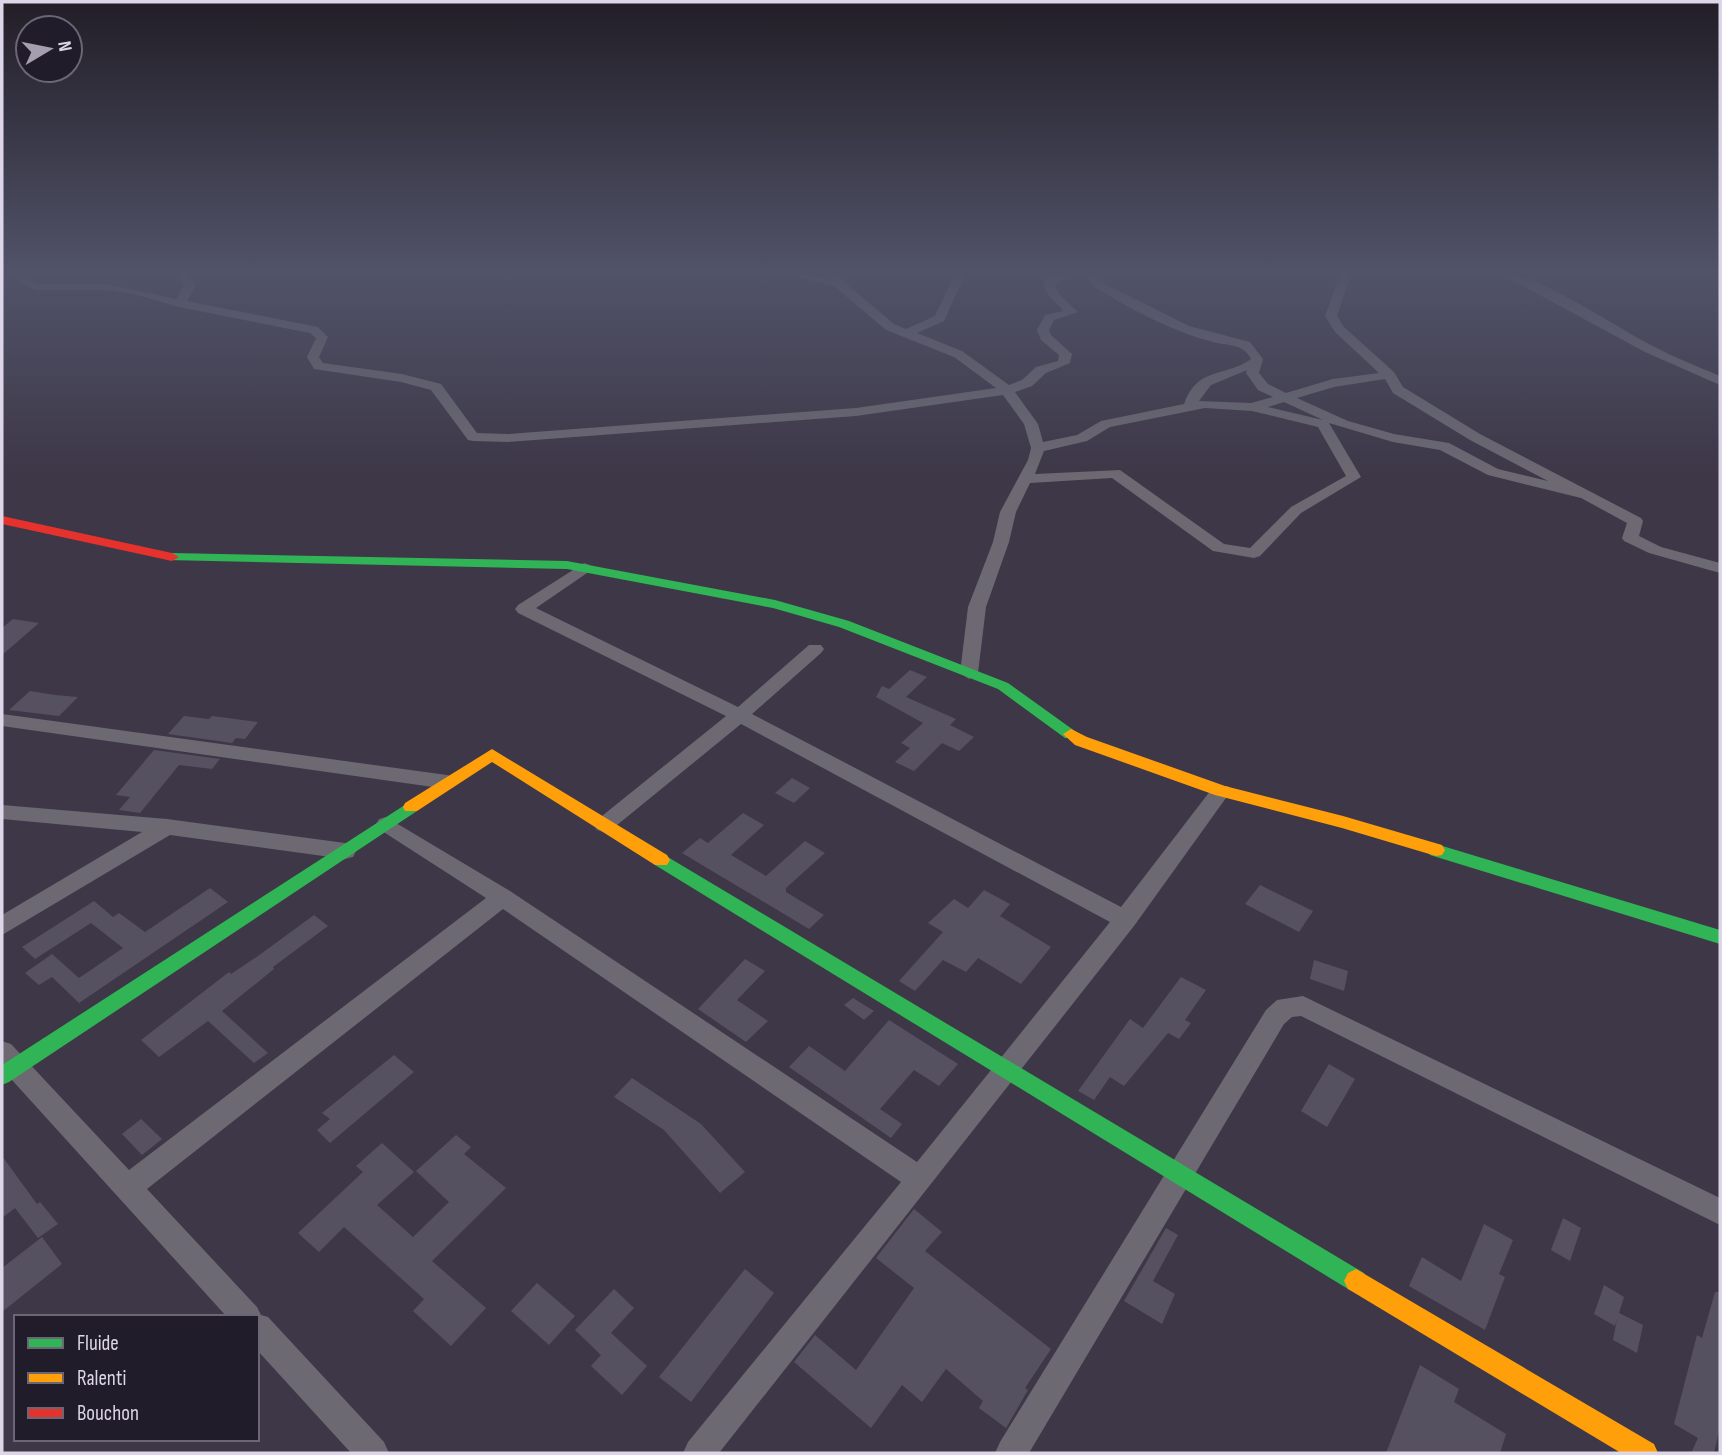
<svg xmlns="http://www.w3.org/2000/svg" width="1722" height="1455" font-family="'Sofia Sans Condensed',sans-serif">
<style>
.building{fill:#565160}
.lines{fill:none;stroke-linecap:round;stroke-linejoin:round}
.street{fill:#6c6972;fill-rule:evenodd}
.fast{fill:#30b455;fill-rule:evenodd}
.slow{fill:#ff9f0a;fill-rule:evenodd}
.jam{fill:#e5322d;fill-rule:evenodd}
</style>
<rect width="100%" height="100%" fill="#3d3747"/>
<!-- building -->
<g class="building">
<polygon points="13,619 39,623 2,655 2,628"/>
<polygon points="910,670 927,677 906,697 956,719 950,725 974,737 959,751 942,743 914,771 895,762 910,748 901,743 923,723 876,697 882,686 889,689"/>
<polygon points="30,691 55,695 78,697 59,716 9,710"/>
<polygon points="184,716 209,719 212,716 258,722 245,739 236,738 232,743 168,734"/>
<polygon points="154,750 220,759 212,769 179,765 140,813 119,810 130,797 116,795"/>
<polygon points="792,778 810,788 794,803 775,793"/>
<polygon points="743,813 764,825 731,855 766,876 805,841 825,853 786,888 786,892 824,915 809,929 682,853 700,838 708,843"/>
<polygon points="1260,885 1313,911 1299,932 1245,904"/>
<polygon points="210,888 228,902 79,1003 52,977 39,985 25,973 52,954 79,978 123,948 91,923 35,959 22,947 94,901 113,917 119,913 145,932"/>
<polygon points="984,890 1010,904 1000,916 1051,947 1021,984 978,958 966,972 943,960 915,991 899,981 943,932 928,923 954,899 968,908"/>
<polygon points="314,915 328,926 273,967 274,969 222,1011 268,1053 254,1063 208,1021 159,1057 141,1040 229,972 231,974 258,956"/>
<polygon points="745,959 765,971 737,1000 768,1021 746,1042 698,1009"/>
<polygon points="1314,960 1348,971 1344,991 1310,979"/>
<polygon points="1181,977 1206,990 1185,1020 1191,1023 1179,1039 1168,1033 1124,1086 1110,1077 1094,1100 1078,1091 1130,1019 1143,1028"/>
<polygon points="853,998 874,1011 864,1020 844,1005"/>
<polygon points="889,1020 958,1064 939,1086 914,1070 880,1109 902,1124 891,1138 789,1067 809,1046 845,1071"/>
<polygon points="394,1055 414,1072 330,1143 317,1130 330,1119 322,1113"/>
<polygon points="1329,1064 1355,1079 1327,1127 1301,1111"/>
<polygon points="632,1078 701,1124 745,1172 720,1193 664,1130 614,1097"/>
<polygon points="141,1119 162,1139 142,1155 122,1134"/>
<polygon points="456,1135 471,1147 464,1154 506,1188 432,1261 486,1308 451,1346 413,1311 424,1299 344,1227 319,1252 298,1233 363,1172 356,1166 382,1143 414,1172 377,1205 413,1237 449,1202 416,1171"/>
<polygon points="2,1156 37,1204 40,1202 58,1224 38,1238 15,1208 2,1218"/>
<polygon points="914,1209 942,1232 925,1251 1051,1349 1025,1388 1028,1390 1006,1428 979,1408 983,1401 946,1369 922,1402 902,1385 871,1428 794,1362 815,1335 856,1370 914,1288 876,1258"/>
<polygon points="1563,1218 1581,1228 1570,1261 1551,1250"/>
<polygon points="1484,1224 1513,1240 1499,1274 1505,1277 1485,1330 1409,1286 1422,1257 1461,1281"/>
<polygon points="1166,1228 1178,1235 1153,1281 1175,1294 1162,1324 1124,1301"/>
<polygon points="42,1237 62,1264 2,1312 2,1268"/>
<polygon points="745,1269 774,1293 691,1402 659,1377"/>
<polygon points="537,1283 575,1316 549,1345 511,1311"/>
<polygon points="1604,1285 1624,1297 1619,1313 1643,1325 1637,1353 1613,1340 1617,1319 1615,1326 1594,1314"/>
<polygon points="614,1289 634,1308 611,1333 647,1366 622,1395 591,1366 601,1355 575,1330"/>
<polygon points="1715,1292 1720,1292 1720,1427 1714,1453 1691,1453 1698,1438 1674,1424 1697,1335 1702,1338"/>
<polygon points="1420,1365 1459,1389 1454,1402 1506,1434 1500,1453 1386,1453"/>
</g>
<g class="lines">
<!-- street -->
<g class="street">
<path d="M176,274H187L196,285L187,301L318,327L328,337L319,357L323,363L402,374L441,384L477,433L508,434L856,408L996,388L954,357L886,330L834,286L795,276L794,274L829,278L828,274H838L843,281L894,324L906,329L935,316L955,274H965L944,321L917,333L962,351L1009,385L1022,380L1036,367L1058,361L1059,355L1041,340L1037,330L1045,315L1064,311L1049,296L1043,284L1047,277L1073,274L1055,284L1058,293L1078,312L1054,320L1049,330L1051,335L1072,354L1070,363L1046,373L1032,386L1015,392L1038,424L1043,442L1077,435L1101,421L1184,404C1197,366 1227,377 1251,359C1243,343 1228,346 1213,342C1170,331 1131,309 1093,286L1091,281L1082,274L1101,277L1103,283L1189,326L1250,342L1263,359L1259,373L1268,384L1286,393L1333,379L1379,373L1335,332L1325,316L1340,274H1351L1337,316L1344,327L1394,372L1403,387L1480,434L1641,518L1643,521L1639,536L1661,547L1720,563V573L1649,553L1624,541L1622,538L1627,523L1581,498L1488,475L1440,450L1393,442L1329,423L1361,477L1301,513L1260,556L1254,558L1213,551L1112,478L1030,483L1016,512L1009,542L986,607L978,673L969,679L960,673L968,607L993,542L1000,512L1028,460L1031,448L1024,424L1003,395L856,416L508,442L473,441L468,440L431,390L401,382L314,369L307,357L316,338L310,333L179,307L134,294L107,290H35L15,278L25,276L37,284H107L176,299L184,285ZM1247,370L1246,373L1258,390L1273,397L1251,403L1199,401L1211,385ZM1385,379L1393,393L1470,440L1548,481L1498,469L1449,443L1394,434L1348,421L1297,398L1334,387ZM1284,402L1323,420L1268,407ZM1205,408L1252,411L1318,427L1346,476L1291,507L1250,548L1224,544L1120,470L1035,474L1044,451L1087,441L1110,427Z"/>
<path d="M1501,274C1534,271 1618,328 1651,345C1673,357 1697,366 1720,376V385L1645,352Z"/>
<polygon points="584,563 590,565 592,568 590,571 536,608 738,707 809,645 821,645 824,649 821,653 752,714 1121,907 1214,786 1228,786 1231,791 1134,926 719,1453 683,1453 688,1442 901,1182 503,909 147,1189 257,1307 261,1315 268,1317 384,1442 389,1453 351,1453 257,1350 257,1317 227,1317 2,1069 2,1041 11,1044 129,1170 486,898 379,829 376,824 379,819 386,817 510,891 917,1162 1110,922 741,724 611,830 604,832 597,830 594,825 597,820 726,716 518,613 515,609 518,605"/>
<polygon points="2,714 447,775 454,777 457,782 454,787 447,789 2,726"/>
<polygon points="2,805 167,819 345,843 353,845 356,851 353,857 345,859 170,835 2,935 2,915 142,832 2,819"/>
<polygon points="1303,996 1720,1198 1720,1225 1301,1016 1292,1017 1284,1024 1029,1453 995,1453 1000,1442 1266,1010 1277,1000"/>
</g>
<!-- fast -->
<g class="fast">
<polygon points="172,553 567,561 775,600 849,621 1008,683 1079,734 1077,738 1065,738 998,689 839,627 773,608 567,569 167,560 167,554"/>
<polygon points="411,801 417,803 419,807 417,811 9,1082 2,1085 2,1065"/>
<polygon points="1436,844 1720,930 1720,944 1430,855 1427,850 1430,845"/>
<polygon points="661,853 1364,1273 1368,1281 1364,1289 1356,1293 1348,1289 655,865 652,860 655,855"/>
</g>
<!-- slow -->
<g class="slow">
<polygon points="1071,729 1087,737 1225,786 1343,816 1442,845 1445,850 1442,855 1436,856 1342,828 1215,795 1075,745 1063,734"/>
<polygon points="492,749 667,855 670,860 667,865 655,865 492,762 417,811 405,811 403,807 405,803"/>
<polygon points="1356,1269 1654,1444 1658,1453 1621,1453 1348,1289 1344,1281 1348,1273"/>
</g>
<!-- jam -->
<polygon class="jam" points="2,516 172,553 179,557 172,561 2,524"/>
</g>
<!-- sky -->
<linearGradient id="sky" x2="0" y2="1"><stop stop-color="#221e27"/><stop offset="0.57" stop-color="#515369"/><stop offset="1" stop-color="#515369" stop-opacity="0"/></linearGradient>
<rect width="1722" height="477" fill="url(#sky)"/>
<!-- border -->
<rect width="1722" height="1455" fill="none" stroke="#dcd6e8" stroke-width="7"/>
<!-- legend -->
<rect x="14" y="1315" width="245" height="126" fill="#201c29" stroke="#6b6675" stroke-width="2"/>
<rect x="28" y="1338" width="35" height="10" fill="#30b455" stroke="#6b6675" stroke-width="2"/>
<text x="77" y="1350" font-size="21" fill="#dcd6e8">Fluide</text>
<rect x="28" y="1373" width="35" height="10" fill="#ff9f0a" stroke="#6b6675" stroke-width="2"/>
<text x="77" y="1385" font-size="21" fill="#dcd6e8">Ralenti</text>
<rect x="28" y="1408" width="35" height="10" fill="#e5322d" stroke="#6b6675" stroke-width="2"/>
<text x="77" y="1420" font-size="21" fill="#dcd6e8">Bouchon</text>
<!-- north arrow -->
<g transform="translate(49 49) rotate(80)"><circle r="33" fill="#201c29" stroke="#6b6675" stroke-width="2"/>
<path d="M0-5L12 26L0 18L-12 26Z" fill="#a49eb0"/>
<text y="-10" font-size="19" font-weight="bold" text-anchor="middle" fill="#dcd6e8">N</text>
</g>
</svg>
